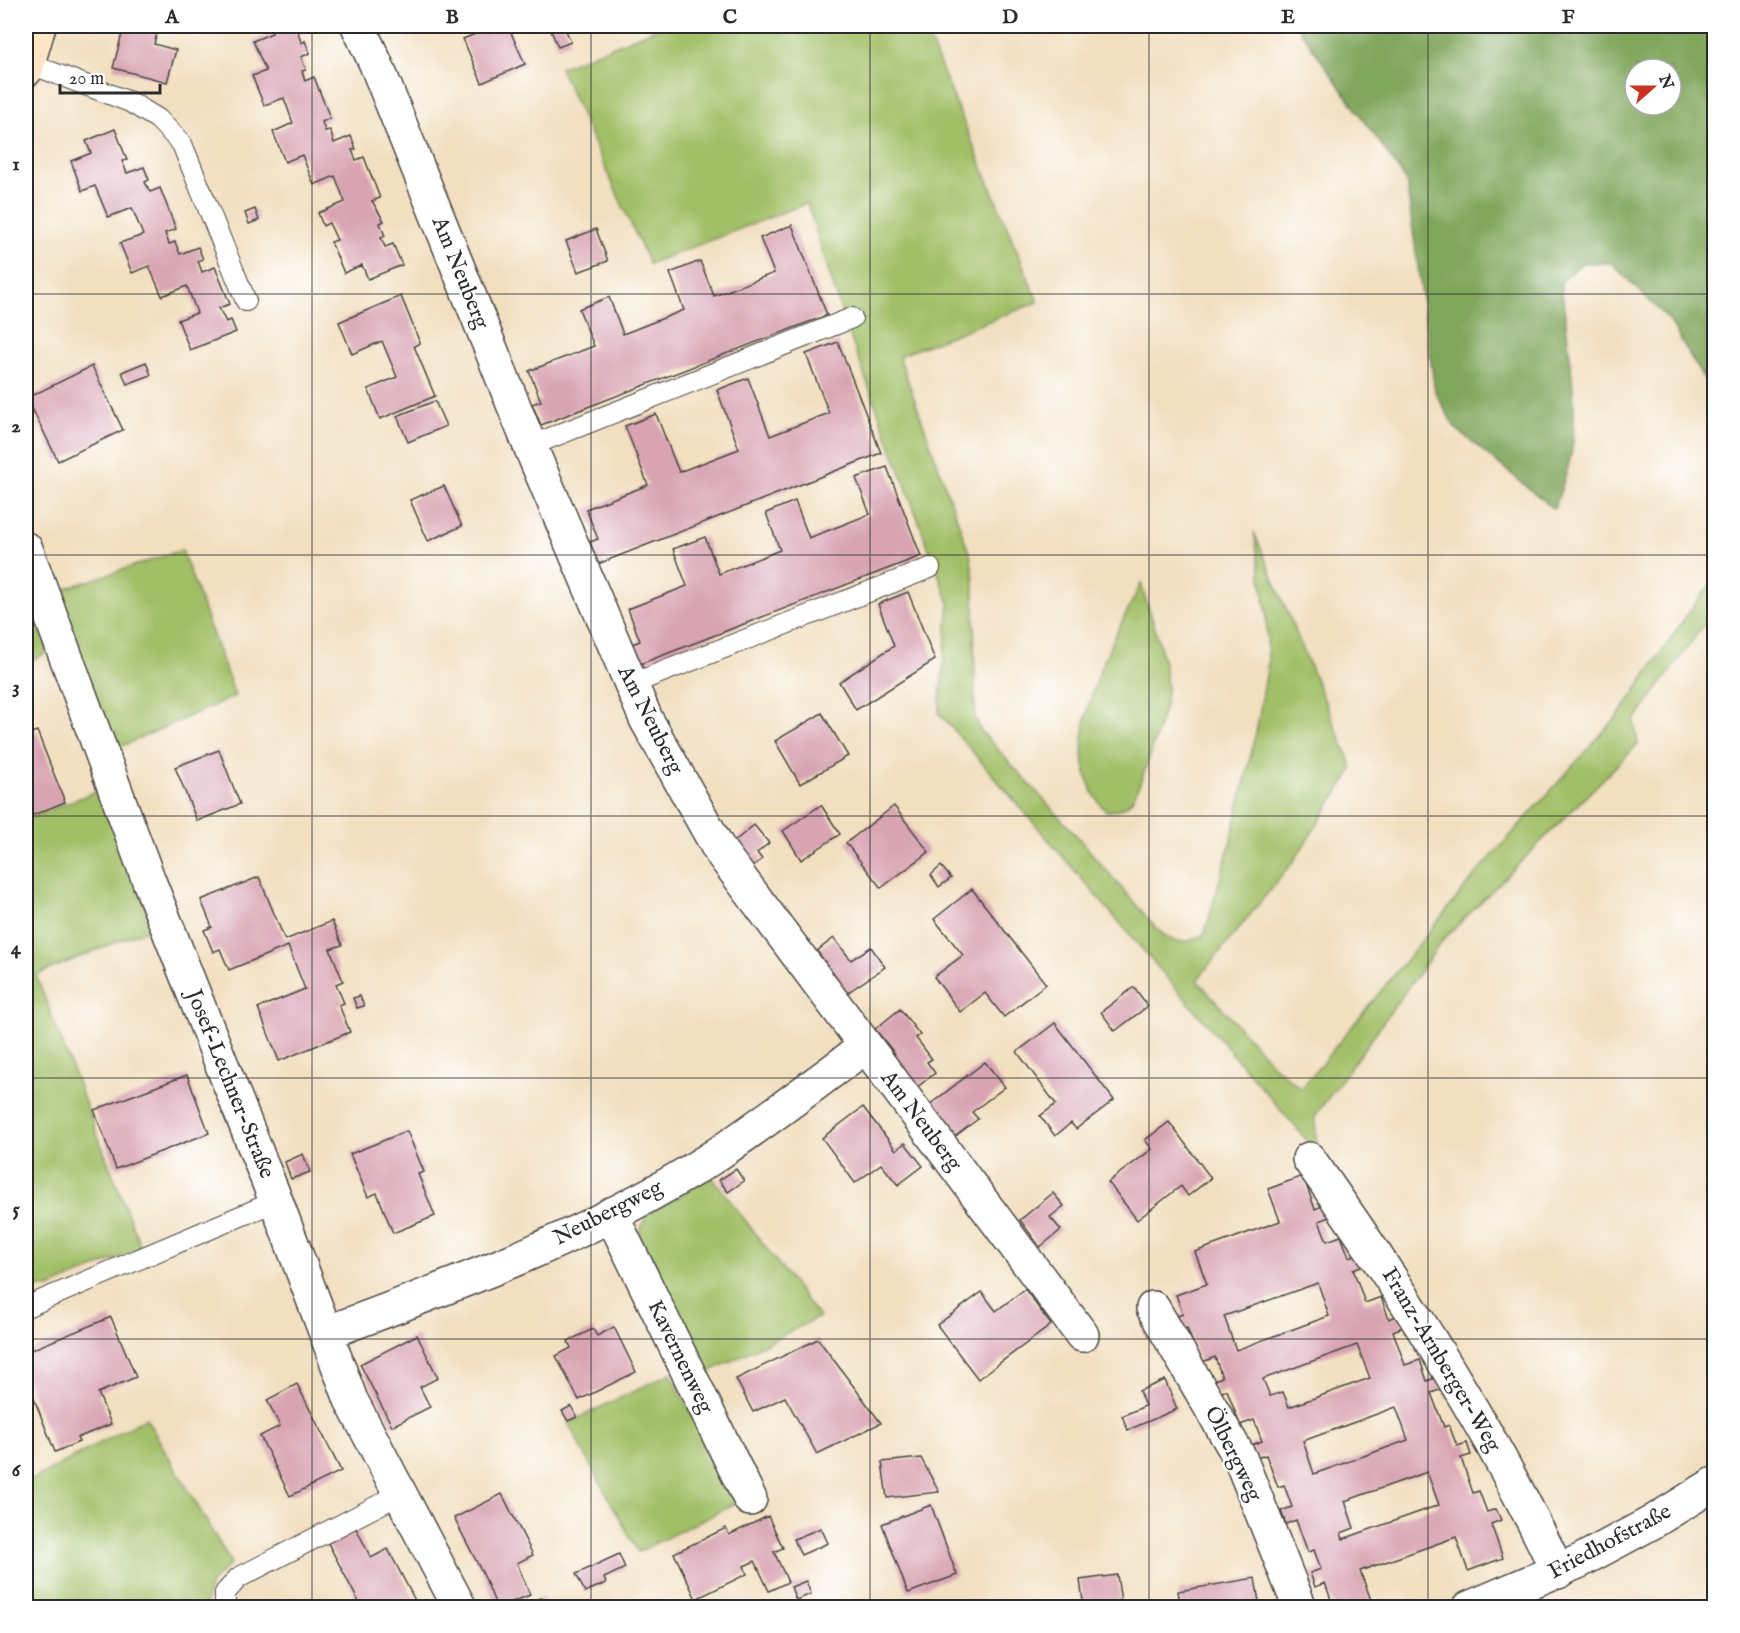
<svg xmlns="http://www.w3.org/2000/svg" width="1740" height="1633" font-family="'IM FELL English',serif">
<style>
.green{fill:#a1bf66;stroke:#667548;stroke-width:1.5}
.forest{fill:#80a65b;stroke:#566843;stroke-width:1.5;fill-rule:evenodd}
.building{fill:#d8a3b2;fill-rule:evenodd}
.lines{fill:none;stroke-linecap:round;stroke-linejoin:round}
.lane-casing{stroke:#494641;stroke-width:22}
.street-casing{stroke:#494641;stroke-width:36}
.secondary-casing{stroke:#494641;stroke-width:36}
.lane{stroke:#fff;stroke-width:20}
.street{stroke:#fff;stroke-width:33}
.secondary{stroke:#fde5c5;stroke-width:33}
.grid{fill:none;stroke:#2b2b2b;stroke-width:1.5;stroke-opacity:0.55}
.labels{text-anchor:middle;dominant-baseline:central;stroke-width:4.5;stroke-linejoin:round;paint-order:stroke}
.street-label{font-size:22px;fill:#2b2b2b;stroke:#fff}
.neatline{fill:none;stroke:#2b2b2b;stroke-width:2}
.grid-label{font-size:20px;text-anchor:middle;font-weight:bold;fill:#2b2b2b}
</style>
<rect width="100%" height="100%" fill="#fff"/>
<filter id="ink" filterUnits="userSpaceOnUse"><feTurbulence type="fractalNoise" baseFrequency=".0167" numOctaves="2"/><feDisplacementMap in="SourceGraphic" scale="12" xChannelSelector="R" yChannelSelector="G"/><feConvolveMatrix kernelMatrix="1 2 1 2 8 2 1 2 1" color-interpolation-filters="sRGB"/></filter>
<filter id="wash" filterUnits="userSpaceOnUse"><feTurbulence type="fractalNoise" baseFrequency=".008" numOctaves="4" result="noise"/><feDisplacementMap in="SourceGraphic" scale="24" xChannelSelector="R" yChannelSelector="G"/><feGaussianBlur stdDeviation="1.35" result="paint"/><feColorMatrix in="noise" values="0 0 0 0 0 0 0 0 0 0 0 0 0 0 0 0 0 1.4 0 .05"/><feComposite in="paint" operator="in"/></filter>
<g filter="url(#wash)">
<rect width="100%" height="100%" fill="#f2dfc0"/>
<!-- green -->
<g class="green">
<path d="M663,26H924L1038,302L899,356L971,558L974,580L975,718L981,731L1075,834L1157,929C1172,944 1187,946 1205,933L1231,840L1257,728L1268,662L1266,610L1254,532L1353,769L1293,862L1197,980L1273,1065L1301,1089L1477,873L1621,712L1684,619L1714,579V611L1634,721L1638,744L1442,941L1315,1116L1317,1152L939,713L949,603L844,320L807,203L649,264L560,68Z"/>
<polygon points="182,550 235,696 113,750 55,592"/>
<path d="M1141,584C1151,618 1165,652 1167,688C1168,704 1142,783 1133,798C1127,808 1116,811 1106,811C1049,749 1111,645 1141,584Z"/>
<polygon points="26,585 48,652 26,664"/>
<polygon points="99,790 153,927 36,975 141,1248 49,1288 28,1286 26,1279 26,820"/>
<polygon points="712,1177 819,1317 705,1374 639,1233 646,1215"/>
<polygon points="671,1373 736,1503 638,1552 568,1423"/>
<polygon points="146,1418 231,1563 211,1583 205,1607 26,1607 26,1483"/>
</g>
<!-- forest -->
<path class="forest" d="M1297,26H1714V396L1669,320L1611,263H1582L1561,282C1566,329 1578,398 1573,443C1570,466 1562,488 1554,509L1455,428L1435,392L1406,180ZM1635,69H1671V105H1635Z"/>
<g id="blocks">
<!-- building -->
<g class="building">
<polygon points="124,26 159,26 154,44 176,50 167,82 113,68"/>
<polygon points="269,26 304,26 306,29 298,32 301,43 305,41 310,53 301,57 306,70 302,71 305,81 314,77 330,118 322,122 325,131 330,130 334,143 351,136 356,149 352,150 356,160 364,157 380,198 372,201 384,221 380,223 385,236 381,238 385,247 393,244 402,265 368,279 362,265 344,273 331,242 337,240 329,223 323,226 318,213 345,202 335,176 314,185 302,155 285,162 273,132 293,123 284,98 264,105 252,76 266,71 253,41 272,33"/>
<polygon points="495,26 508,26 525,64 482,83 463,39"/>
<polygon points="549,26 564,26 571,42 558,47"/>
<polygon points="115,129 127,160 122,161 127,173 144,167 149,180 145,182 150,192 160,188 176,229 165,233 169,244 175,242 180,254 198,247 203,259 198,261 202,272 215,267 230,304 219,308 226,322 231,320 236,332 190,350 178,320 197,313 187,286 162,296 149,266 132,273 120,243 143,235 132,208 108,217 95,186 82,191 71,161 91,153 86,141"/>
<polygon points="255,209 259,220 249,224 245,213"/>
<polygon points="792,225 827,315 541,425 532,404 541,401 529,371 594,346 579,309 609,297 623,334 684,310 670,273 700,261 714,296 774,273 760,238"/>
<polygon points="596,229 608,261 578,272 566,241"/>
<polygon points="401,296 420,343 414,346 435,396 380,419 368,389 397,377 382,341 352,354 339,322"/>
<polygon points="838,342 881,453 598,564 590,542 598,539 586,509 648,485 625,426 656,414 679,472 739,449 717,390 748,378 770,436 829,413 806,354"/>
<polygon points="146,362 151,375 127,384 122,372"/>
<polygon points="92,366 123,430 58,461 27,398"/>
<polygon points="435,401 446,426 408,442 397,416"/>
<polygon points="887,467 921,556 640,664 632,644 640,641 628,609 687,586 673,549 705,537 719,574 780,550 766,513 795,501 809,538 870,514 856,478"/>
<polygon points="444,486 462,526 428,541 410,500"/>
<polygon points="908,592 935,660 856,710 839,682 894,646 878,604"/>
<polygon points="822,713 848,756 800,784 775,741"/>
<polygon points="37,731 65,802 26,818 26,735"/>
<polygon points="219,750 240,804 197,821 175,767"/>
<polygon points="821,805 840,834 801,860 783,831"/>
<polygon points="894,806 929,852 881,888 846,843"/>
<polygon points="754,825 769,843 757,853 762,859 750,869 730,845"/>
<polygon points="941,866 951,878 939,887 931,875"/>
<polygon points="259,877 285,940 332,921 342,945 330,949 343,981 336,984 344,1003 339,1005 350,1032 279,1061 258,1008 305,989 288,946 229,970 220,949 213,952 204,930 212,927 201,900"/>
<polygon points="972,889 1046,984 1004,1017 985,993 960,1012 934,977 963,955 934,919"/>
<polygon points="834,938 851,960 871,947 885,967 847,993 817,951"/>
<polygon points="1134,987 1148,1006 1115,1031 1101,1012"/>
<polygon points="360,996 364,1006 357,1008 353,998"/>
<polygon points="900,1009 920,1035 916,1038 932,1059 927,1062 935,1073 915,1089 891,1058 895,1054 875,1029"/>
<polygon points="1055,1023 1114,1100 1076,1129 1071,1123 1055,1136 1040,1116 1056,1104 1017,1052"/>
<polygon points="985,1062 1005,1087 972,1112 978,1119 953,1138 928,1106"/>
<polygon points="187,1075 209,1133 116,1169 94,1110"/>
<polygon points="863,1107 896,1150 905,1143 923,1166 898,1185 881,1164 855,1183 822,1138"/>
<polygon points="1169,1122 1211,1178 1188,1196 1181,1186 1137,1220 1108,1182 1152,1149 1145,1140"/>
<polygon points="407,1131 424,1172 418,1174 435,1216 393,1233 377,1193 368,1197 350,1154"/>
<polygon points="303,1154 310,1172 291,1179 285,1162"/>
<polygon points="736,1169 744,1181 728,1192 719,1180"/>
<path d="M1303,1176L1315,1209L1325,1205L1329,1217L1319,1221L1327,1241L1341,1236L1349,1257L1359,1253L1364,1265L1353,1269L1365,1303L1381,1297L1389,1319L1399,1315L1403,1327L1393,1331L1405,1365L1420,1360L1427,1381L1437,1377L1442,1389L1431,1393L1444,1427L1449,1425L1457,1446L1467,1443L1471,1455L1461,1458L1473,1493L1479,1491L1487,1512L1496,1509L1501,1520L1491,1524L1503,1558L1468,1571L1456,1537L1360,1571L1373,1605L1366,1608H1334L1325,1583L1315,1587L1310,1573L1321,1569L1314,1550L1308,1552L1296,1520L1286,1524L1281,1511L1292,1507L1284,1485L1278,1487L1266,1455L1256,1458L1251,1445L1262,1441L1254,1420L1240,1425L1227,1390L1217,1394L1212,1381L1222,1377L1215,1357L1200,1363L1187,1328L1177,1332L1172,1318L1183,1314L1176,1295L1207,1284L1195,1252L1280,1221L1268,1189ZM1318,1283L1329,1316L1236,1350L1224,1316ZM1357,1345L1370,1378L1289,1407L1283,1392L1270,1396L1263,1379ZM1396,1407L1408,1440L1314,1474L1303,1441ZM1427,1472L1439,1505L1343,1539L1341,1533L1354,1528L1345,1501Z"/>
<polygon points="1053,1193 1064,1206 1050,1217 1061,1230 1040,1247 1020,1220"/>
<polygon points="1025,1289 1051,1325 978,1379 937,1325 982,1292 996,1311"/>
<polygon points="111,1317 136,1377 98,1393 111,1424 77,1438 79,1442 55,1452 26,1378 26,1352"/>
<polygon points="614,1327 636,1372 579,1400 556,1356 571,1348 568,1341 593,1329 597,1336"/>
<polygon points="417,1335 438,1378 420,1387 430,1407 392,1426 360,1364"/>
<polygon points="818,1339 881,1423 817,1454 785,1397 753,1412 736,1379"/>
<polygon points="1165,1380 1177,1409 1128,1430 1122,1416 1145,1406 1139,1391"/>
<polygon points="297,1384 341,1471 290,1496 260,1436 280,1426 267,1400"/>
<polygon points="571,1406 577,1417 568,1421 562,1411"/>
<polygon points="921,1458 939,1492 887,1498 882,1462"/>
<polygon points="502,1494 533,1555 517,1563 530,1595 497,1608 485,1578 454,1518"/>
<polygon points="931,1505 957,1575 908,1593 882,1524"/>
<polygon points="768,1516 783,1548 774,1552 788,1582 769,1591 755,1561 744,1566 747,1574 696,1599 674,1553 726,1528 729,1535"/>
<polygon points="356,1528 371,1558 388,1549 419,1608 362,1608 328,1543"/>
<polygon points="821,1528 828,1543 801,1555 794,1539"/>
<polygon points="619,1554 625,1568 604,1578 606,1583 585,1592 576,1574"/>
<polygon points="1117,1575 1122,1608 1084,1608 1080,1580"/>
<polygon points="1255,1578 1260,1608 1181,1608 1178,1591"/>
<polygon points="806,1581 811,1594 796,1600 791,1587"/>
<polygon points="542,1597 547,1608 521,1608"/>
</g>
</g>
</g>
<g filter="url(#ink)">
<use href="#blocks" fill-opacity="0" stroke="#494641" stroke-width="1.5"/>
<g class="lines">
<!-- lane casing -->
<g class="lane-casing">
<g id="lane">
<polyline points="28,63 130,102 158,119 182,144 246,301"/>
<polyline points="530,446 852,318"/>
<polyline points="629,685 930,568"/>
<polyline points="26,1307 276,1201"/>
<polyline points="225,1608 225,1593 238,1578 400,1494"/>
</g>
</g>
<!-- street casing -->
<g class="street-casing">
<g id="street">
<polyline points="358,26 376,64 530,446 646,719 720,851 1082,1335"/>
<polyline points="26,549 149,881 276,1201 351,1400 460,1608"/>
<path d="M1309,1159C1402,1290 1489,1426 1558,1572"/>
<polyline points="611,1214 750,1499"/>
<polyline points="1153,1308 1240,1458 1300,1608"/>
<path d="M326,1333C458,1284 591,1235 710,1159C763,1124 814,1084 865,1047"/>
<polyline points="1469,1608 1580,1561 1651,1523 1714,1484"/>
</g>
</g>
<!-- secondary casing -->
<g class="secondary-casing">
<polyline id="secondary" points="26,70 39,26"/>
</g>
<!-- lane -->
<use href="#lane" class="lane"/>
<!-- street -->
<use href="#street" class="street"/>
<!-- secondary -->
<use href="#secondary" class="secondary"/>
</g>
</g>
<!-- grid -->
<path class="grid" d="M312,26V1608M591,26V1608M870,26V1608M1149,26V1608M1428,26V1608M26,294H1714M26,555H1714M26,816H1714M26,1078H1714M26,1339H1714"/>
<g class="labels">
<!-- street labels -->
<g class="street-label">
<text transform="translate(460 273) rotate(68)">Am Neuberg</text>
<text transform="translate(650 720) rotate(63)">Am Neuberg</text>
<text transform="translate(230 1084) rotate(68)">Josef-Lechner-Straße</text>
<text transform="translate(921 1121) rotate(53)">Am Neuberg</text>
<text transform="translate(608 1213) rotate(-27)">Neubergweg</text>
<text transform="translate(680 1357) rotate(64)">Kavernenweg</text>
<text transform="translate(1441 1360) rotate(59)">Franz-Arnberger-Weg</text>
<text transform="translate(1233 1454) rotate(64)">Ölbergweg</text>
<text transform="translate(1610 1542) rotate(-28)">Friedhofstraße</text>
</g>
</g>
<!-- margin -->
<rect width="1740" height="1633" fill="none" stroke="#fff" stroke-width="66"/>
<!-- north arrow -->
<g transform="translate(1653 87) rotate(69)"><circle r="28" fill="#ffffff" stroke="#aaaaaa" stroke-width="1.5"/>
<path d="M0-4.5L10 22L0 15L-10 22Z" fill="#c8321e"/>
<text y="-9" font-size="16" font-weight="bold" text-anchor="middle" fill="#2b2b2b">N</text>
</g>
<!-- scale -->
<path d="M60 84v9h100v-9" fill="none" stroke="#2b2b2b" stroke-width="3"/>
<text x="69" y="84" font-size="18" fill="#2b2b2b" stroke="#ffffff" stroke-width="4.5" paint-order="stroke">20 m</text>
<rect x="33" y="33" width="1674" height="1567" class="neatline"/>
<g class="grid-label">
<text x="172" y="23">A</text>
<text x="452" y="23">B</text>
<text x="730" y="23">C</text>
<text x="1010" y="23">D</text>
<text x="1288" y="23">E</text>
<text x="1568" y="23">F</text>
<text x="16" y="170">1</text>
<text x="16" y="432">2</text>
<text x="16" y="693">3</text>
<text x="16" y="954">4</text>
<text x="16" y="1215">5</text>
<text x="16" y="1476">6</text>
</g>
</svg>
